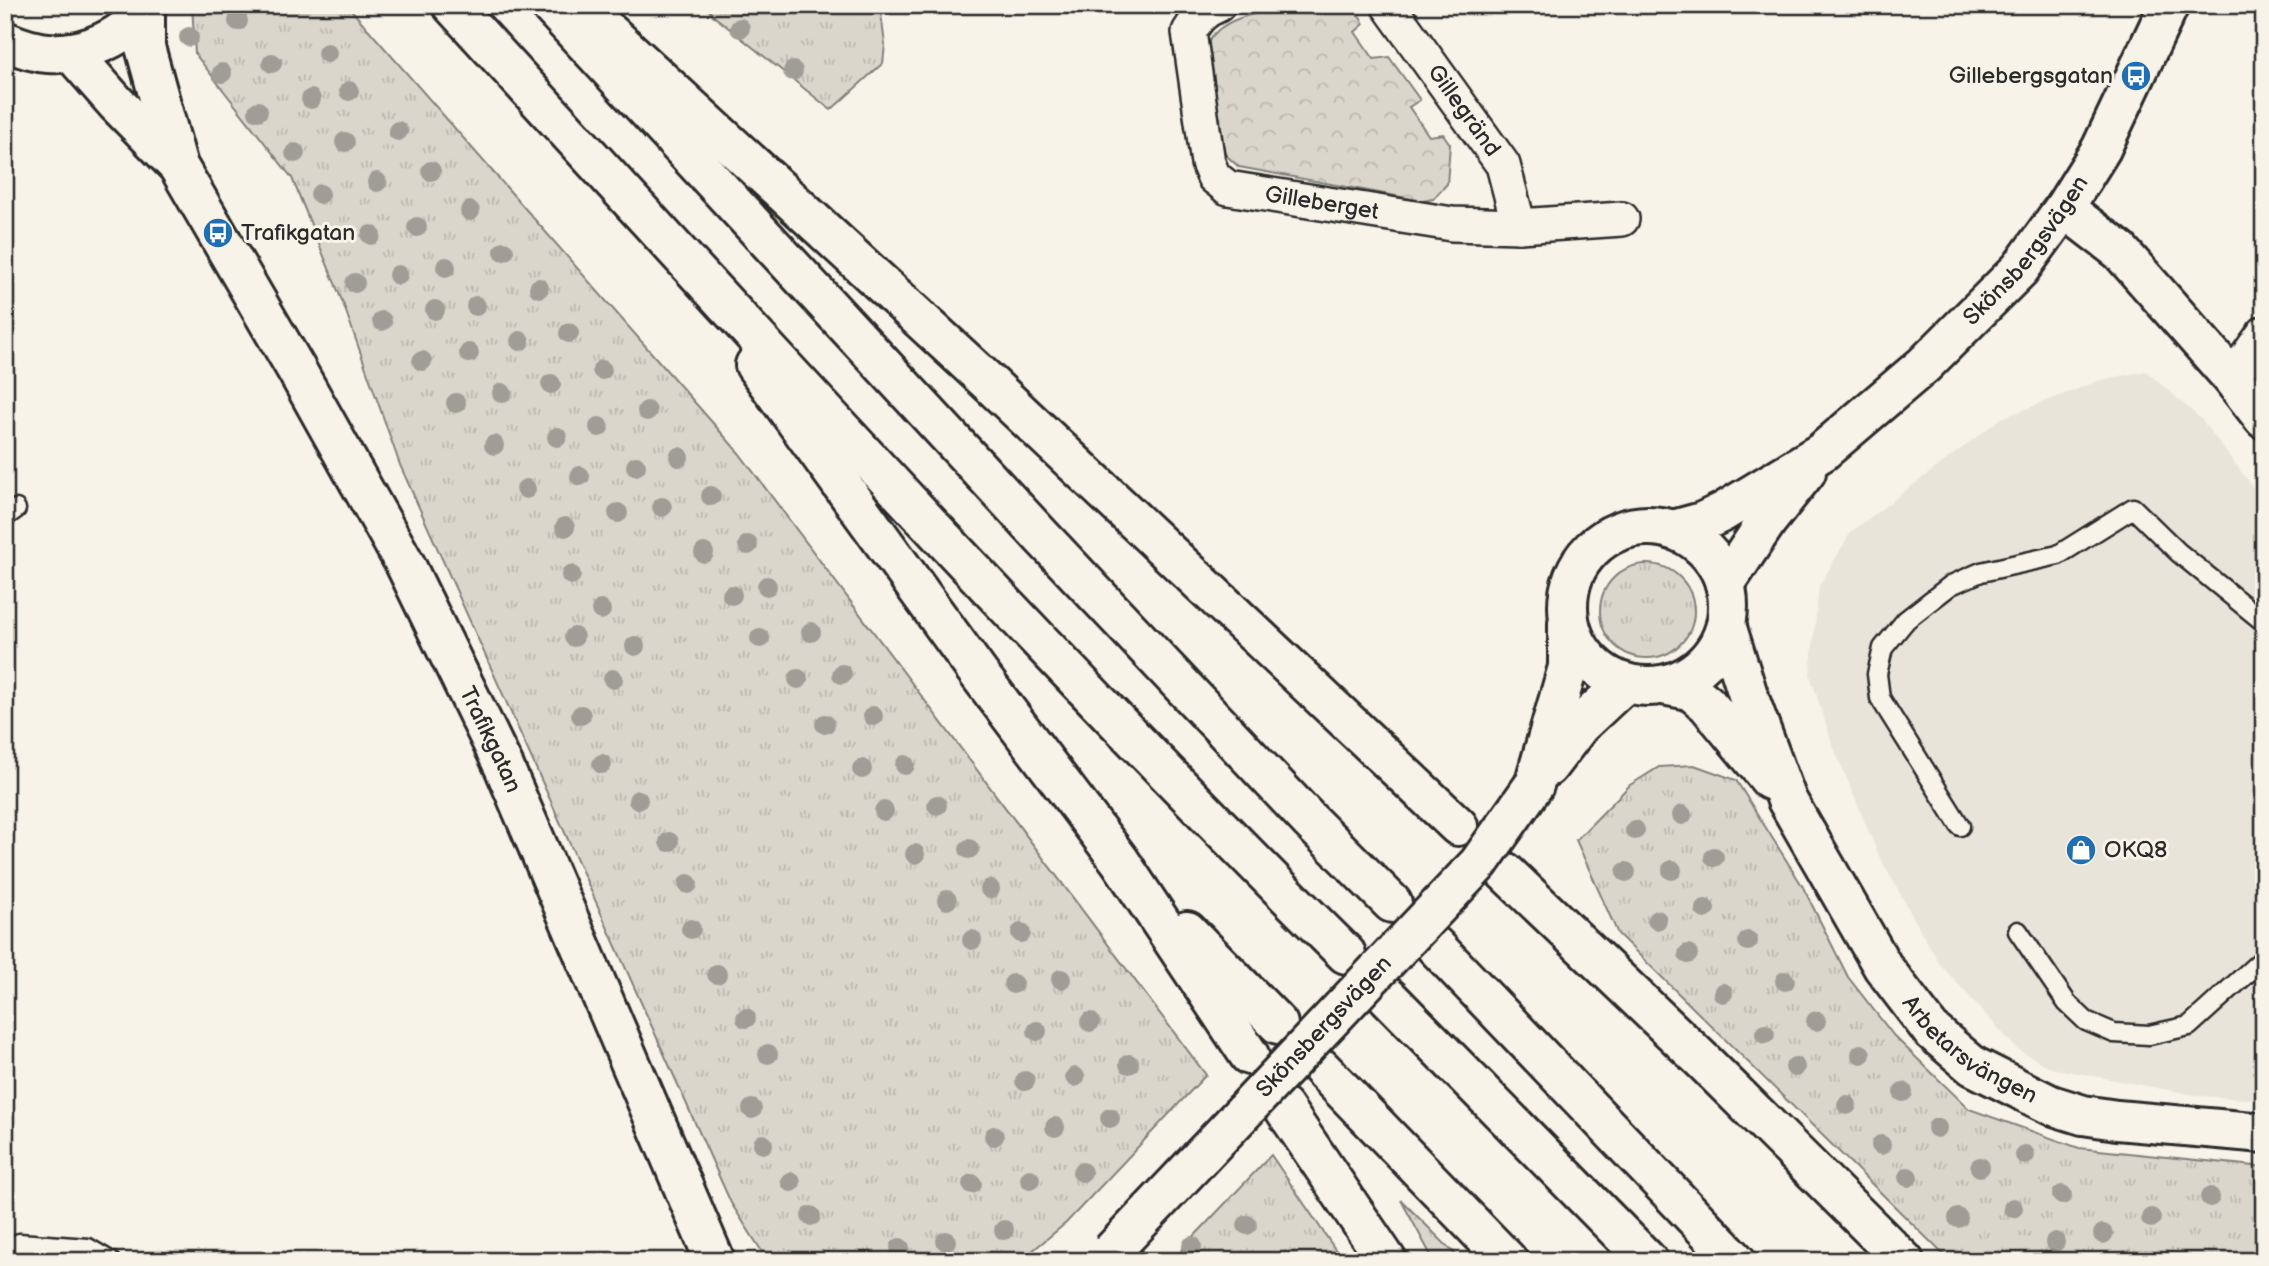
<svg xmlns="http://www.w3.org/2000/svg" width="2269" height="1266" font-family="'Balsamiq Sans',sans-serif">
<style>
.built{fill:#e8e4da}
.grass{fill:url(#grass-tufts);stroke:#82807c;stroke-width:2}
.park{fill:url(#park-crowns);stroke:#82807c;stroke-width:2}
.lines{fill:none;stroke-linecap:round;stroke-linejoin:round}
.lane-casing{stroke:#2b2b2b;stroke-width:23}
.street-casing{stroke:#2b2b2b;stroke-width:38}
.secondary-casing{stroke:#2b2b2b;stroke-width:44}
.highway-casing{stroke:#2b2b2b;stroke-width:44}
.lane{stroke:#f7f3e8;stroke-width:18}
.street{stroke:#f7f3e8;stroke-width:33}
.secondary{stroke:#f7f3e8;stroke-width:38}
.highway{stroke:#f7f3e8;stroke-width:38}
.secondary-bridge-casing{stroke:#2b2b2b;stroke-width:44;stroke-linecap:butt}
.secondary-bridge{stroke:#f7f3e8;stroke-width:38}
.tree{fill:#9f9d96}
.labels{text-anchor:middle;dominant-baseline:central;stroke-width:6;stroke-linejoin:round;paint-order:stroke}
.poi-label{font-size:23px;fill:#2b2b2b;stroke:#f7f3e8;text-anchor:start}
.street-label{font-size:23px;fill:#2b2b2b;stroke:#f7f3e8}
</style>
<defs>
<pattern id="grass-tufts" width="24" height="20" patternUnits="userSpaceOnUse" patternTransform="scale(1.75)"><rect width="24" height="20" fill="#dad6cc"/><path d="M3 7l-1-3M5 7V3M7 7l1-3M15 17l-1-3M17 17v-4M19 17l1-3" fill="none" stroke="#bbb8af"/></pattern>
<pattern id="park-crowns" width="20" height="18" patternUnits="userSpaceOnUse" patternTransform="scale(1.75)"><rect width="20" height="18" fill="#dad6cc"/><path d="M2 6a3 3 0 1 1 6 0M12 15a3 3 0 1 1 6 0" fill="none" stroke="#bbb8af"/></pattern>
</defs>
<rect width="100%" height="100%" fill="#f7f3e8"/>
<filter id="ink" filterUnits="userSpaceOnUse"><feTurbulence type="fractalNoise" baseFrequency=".0143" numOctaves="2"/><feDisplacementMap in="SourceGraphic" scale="14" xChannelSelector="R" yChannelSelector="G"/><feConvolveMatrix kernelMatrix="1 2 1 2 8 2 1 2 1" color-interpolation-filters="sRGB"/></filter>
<g filter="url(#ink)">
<!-- built -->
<polygon class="built" points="2146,371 2202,420 2264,502 2264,1100 2200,1096 2051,1068 2017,1049 1939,963 1879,856 1832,743 1810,675 1819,586 1851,532 2002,418 2101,380"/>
<!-- grass -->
<g class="grass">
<polygon points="192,5 347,5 739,453 1206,1075 1066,1223 1020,1261 768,1261 731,1203 400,465 343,303 292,178 195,54"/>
<polygon points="704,5 880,5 885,45 883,63 831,110 715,17"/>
<circle cx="1647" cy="611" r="47"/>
<polygon points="1694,765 1736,780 1803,887 1848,977 1894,1036 1969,1109 2079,1148 2264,1167 2264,1261 1950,1261 1618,934 1576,840 1630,785 1659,767"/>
<polygon points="1271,1155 1343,1261 1174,1261 1184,1247"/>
<polygon points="1401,1200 1462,1261 1434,1261"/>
</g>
<!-- park -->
<path class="park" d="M1304,5H1349L1361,18L1364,24L1355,32L1374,59L1389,57L1420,100L1409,107L1429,136L1443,134L1450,144L1447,184L1433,199L1423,201L1239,167L1228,157L1219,143L1204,51C1217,12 1270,12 1304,5Z"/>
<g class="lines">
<!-- lane casing -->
<g class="lane-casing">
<g id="lane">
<polyline points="5,517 16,509"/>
<polyline points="1960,826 1880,698 1877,674 1883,648 1906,620 1951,585 1981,572 2058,555 2133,508 2178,552 2264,622"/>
<polyline points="2018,931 2067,1003 2086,1021 2114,1033 2149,1035 2189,1026 2264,958"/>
<polyline points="19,1243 88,1248 110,1261"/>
</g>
</g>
<!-- street casing -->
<g class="street-casing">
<g id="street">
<path id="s1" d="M1218,5C1203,11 1197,19 1189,32L1208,163L1214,177L1228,188L1452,224L1519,226L1622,219"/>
<path id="s2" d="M1388,5L1503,165L1519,226"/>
<polyline points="2232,378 2264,333"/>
</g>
</g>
<!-- secondary casing -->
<g class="secondary-casing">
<g id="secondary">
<path id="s3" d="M145,10V47L178,166L296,369L405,564L504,767L715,1261"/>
<path d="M5,41C19,47 33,52 48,53C83,56 128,37 147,5"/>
<polyline points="71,52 116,103 175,163"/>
<polyline points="2064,208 2120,251 2232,378 2264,419"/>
<circle cx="1648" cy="606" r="80"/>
<path id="s4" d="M1673,530L1702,522L1723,512L1822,452L1924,365L2020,269L2064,208L2101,149L2169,5"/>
<polyline points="1725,584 1767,521 1806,472"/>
<path id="s5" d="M1726,625L1749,698L1787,800L1883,967L1931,1030L1973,1066L2051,1105L2083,1115L2117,1120L2264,1133"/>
<polyline points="1663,685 1690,690 1707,704 1770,780"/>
<polyline points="1548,767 1580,725 1625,683"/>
<polyline points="1534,785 1568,667 1568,623"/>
</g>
</g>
<!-- highway casing -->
<g class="highway-casing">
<g id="highway">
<path d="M452,5C745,326 1037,648 1346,954"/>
<polyline points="550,5 1041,536 1309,820 1392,903"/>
<polyline points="586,11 986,380 1458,826"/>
<polyline points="755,365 979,674 1120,861 1249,1055"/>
<polyline points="1505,872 1703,1061 1904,1261"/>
<polyline points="1187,931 1278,1024"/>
<polyline points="1435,946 1736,1261"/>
<polyline points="1388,997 1648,1261"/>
<polyline points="1321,1068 1508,1261"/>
<polyline points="1283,1107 1387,1261"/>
</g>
</g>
<!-- lane -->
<use href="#lane" class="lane"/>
<!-- street -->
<use href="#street" class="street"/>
<!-- secondary -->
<use href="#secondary" class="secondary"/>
<!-- highway -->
<use href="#highway" class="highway"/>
<!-- secondary-bridge casing -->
<g class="secondary-bridge-casing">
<g id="secondary-bridge">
<path id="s6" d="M1111,1252L1479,863L1534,785"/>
</g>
</g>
<!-- secondary-bridge -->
<use href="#secondary-bridge" class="secondary-bridge"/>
</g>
<!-- trees -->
<g class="tree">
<circle cx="238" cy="21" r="10"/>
<circle cx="740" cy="28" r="10"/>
<circle cx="189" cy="37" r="10"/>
<circle cx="327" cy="53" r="10"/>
<circle cx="272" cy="63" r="10"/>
<circle cx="793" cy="71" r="10"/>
<circle cx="222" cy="73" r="10"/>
<circle cx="349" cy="91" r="10"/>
<circle cx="311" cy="99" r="10"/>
<circle cx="258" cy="111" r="10"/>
<circle cx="398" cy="131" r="10"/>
<circle cx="345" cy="142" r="10"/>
<circle cx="295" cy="153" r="10"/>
<circle cx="431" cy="171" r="10"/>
<circle cx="377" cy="182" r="10"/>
<circle cx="320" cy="194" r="10"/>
<circle cx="470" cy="211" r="10"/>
<circle cx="417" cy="227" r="10"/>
<circle cx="371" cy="235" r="10"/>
<circle cx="504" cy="251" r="10"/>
<circle cx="446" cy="267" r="10"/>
<circle cx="398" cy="275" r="10"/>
<circle cx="355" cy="283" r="10"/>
<circle cx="539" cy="288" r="10"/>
<circle cx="476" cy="306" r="10"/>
<circle cx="435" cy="310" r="10"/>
<circle cx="382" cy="321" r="10"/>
<circle cx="569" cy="333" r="10"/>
<circle cx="520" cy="341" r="10"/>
<circle cx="469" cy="353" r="10"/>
<circle cx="422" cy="361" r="10"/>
<circle cx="602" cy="370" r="10"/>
<circle cx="551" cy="384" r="10"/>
<circle cx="502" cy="393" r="10"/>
<circle cx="456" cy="403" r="10"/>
<circle cx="647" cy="411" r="10"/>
<circle cx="599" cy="427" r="10"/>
<circle cx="557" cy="437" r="10"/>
<circle cx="494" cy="445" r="10"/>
<circle cx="679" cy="457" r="10"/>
<circle cx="636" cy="466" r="10"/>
<circle cx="580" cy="476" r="10"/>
<circle cx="526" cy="489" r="10"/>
<circle cx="711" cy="496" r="10"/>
<circle cx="662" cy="507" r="10"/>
<circle cx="618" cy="513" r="10"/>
<circle cx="565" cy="527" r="10"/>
<circle cx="748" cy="545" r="10"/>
<circle cx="704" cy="553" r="10"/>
<circle cx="571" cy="575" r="10"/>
<circle cx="767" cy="586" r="10"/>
<circle cx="732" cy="595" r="10"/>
<circle cx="601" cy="610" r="10"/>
<circle cx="811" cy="632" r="10"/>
<circle cx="574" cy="637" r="10"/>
<circle cx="760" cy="638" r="10"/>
<circle cx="635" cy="646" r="10"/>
<circle cx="842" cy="674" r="10"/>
<circle cx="613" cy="679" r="10"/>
<circle cx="798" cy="679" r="10"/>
<circle cx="581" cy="715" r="10"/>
<circle cx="873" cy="716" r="10"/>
<circle cx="825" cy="724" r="10"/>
<circle cx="602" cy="764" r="10"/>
<circle cx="905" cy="765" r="10"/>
<circle cx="862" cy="769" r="10"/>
<circle cx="638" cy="800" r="10"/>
<circle cx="937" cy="805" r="10"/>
<circle cx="884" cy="811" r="10"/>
<circle cx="1682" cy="815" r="10"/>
<circle cx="1635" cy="830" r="10"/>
<circle cx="669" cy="842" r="10"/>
<circle cx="969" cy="849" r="10"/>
<circle cx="915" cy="854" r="10"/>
<circle cx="1714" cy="857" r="10"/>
<circle cx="1672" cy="870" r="10"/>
<circle cx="1626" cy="872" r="10"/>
<circle cx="688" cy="884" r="10"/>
<circle cx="990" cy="889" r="10"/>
<circle cx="947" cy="900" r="10"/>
<circle cx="1705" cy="909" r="10"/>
<circle cx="1657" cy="920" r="10"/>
<circle cx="691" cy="929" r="10"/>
<circle cx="1021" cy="933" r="10"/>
<circle cx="972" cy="940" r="10"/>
<circle cx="1748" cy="941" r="10"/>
<circle cx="1688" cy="954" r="10"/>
<circle cx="717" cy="974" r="10"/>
<circle cx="1061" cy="979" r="10"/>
<circle cx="1785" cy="981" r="10"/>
<circle cx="1013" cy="984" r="10"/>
<circle cx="1723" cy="993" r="10"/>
<circle cx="746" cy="1018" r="10"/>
<circle cx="1816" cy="1021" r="10"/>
<circle cx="1090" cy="1022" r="10"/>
<circle cx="1037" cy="1031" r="10"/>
<circle cx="1765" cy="1034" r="10"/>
<circle cx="768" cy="1054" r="10"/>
<circle cx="1861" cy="1054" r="10"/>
<circle cx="1129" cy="1064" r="10"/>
<circle cx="1795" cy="1067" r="10"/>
<circle cx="1075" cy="1077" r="10"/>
<circle cx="1025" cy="1081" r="10"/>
<circle cx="1903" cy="1092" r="10"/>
<circle cx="1847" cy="1105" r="10"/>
<circle cx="752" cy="1109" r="10"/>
<circle cx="1110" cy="1118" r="10"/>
<circle cx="1055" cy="1127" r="10"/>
<circle cx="1937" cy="1128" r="10"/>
<circle cx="994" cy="1136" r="10"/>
<circle cx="763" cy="1144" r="10"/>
<circle cx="1881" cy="1145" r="10"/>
<circle cx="2025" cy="1155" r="10"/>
<circle cx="1980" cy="1167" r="10"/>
<circle cx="1082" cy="1172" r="10"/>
<circle cx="1908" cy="1177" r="10"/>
<circle cx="1030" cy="1179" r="10"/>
<circle cx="791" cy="1182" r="10"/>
<circle cx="972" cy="1184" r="10"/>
<circle cx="2062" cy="1195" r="10"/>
<circle cx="2210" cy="1197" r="10"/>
<circle cx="2013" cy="1208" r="10"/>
<circle cx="811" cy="1216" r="10"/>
<circle cx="1958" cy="1218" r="10"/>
<circle cx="2151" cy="1218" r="10"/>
<circle cx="1247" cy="1225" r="10"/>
<circle cx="1004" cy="1230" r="10"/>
<circle cx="2103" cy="1234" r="10"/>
<circle cx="946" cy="1241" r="10"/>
<circle cx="2055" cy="1242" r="10"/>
<circle cx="1192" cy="1246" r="10"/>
<circle cx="900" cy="1248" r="10"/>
</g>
</g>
<!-- icons -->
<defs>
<g id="bus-disc" transform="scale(1.575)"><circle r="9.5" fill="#1f6fb2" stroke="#f7f3e8"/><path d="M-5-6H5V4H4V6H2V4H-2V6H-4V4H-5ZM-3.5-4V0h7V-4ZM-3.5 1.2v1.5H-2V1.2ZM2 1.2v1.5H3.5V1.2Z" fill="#fff"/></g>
<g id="shop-disc" transform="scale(1.575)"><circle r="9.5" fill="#1f6fb2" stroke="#f7f3e8"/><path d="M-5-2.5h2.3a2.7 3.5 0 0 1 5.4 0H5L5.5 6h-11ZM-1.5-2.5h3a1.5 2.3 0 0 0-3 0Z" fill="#fff"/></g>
</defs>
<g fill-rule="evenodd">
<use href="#bus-disc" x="2136" y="76"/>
<use href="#bus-disc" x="218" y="233"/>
<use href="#shop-disc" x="2081" y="850"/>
</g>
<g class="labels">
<!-- poi labels -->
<g class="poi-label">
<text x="2113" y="76" text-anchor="end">Gillebergsgatan</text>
<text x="241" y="233">Trafikgatan</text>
<text x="2104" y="850">OKQ8</text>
</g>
<!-- street labels -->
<g class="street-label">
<text stroke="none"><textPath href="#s2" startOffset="130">Gillegränd</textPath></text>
<text stroke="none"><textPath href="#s1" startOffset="301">Gilleberget</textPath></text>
<text stroke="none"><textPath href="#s4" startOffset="457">Skönsbergsvägen</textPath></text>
<text stroke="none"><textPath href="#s3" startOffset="814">Trafikgatan</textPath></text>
<text stroke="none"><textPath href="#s6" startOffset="310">Skönsbergsvägen</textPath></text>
<text stroke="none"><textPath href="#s5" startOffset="500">Arbetarsvängen</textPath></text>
</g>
</g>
<!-- margin -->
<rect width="2269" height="1266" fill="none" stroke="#f7f3e8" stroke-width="28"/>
<rect x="14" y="14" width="2241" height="1238" fill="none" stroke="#2b2b2b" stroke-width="2.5" filter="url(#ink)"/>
</svg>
